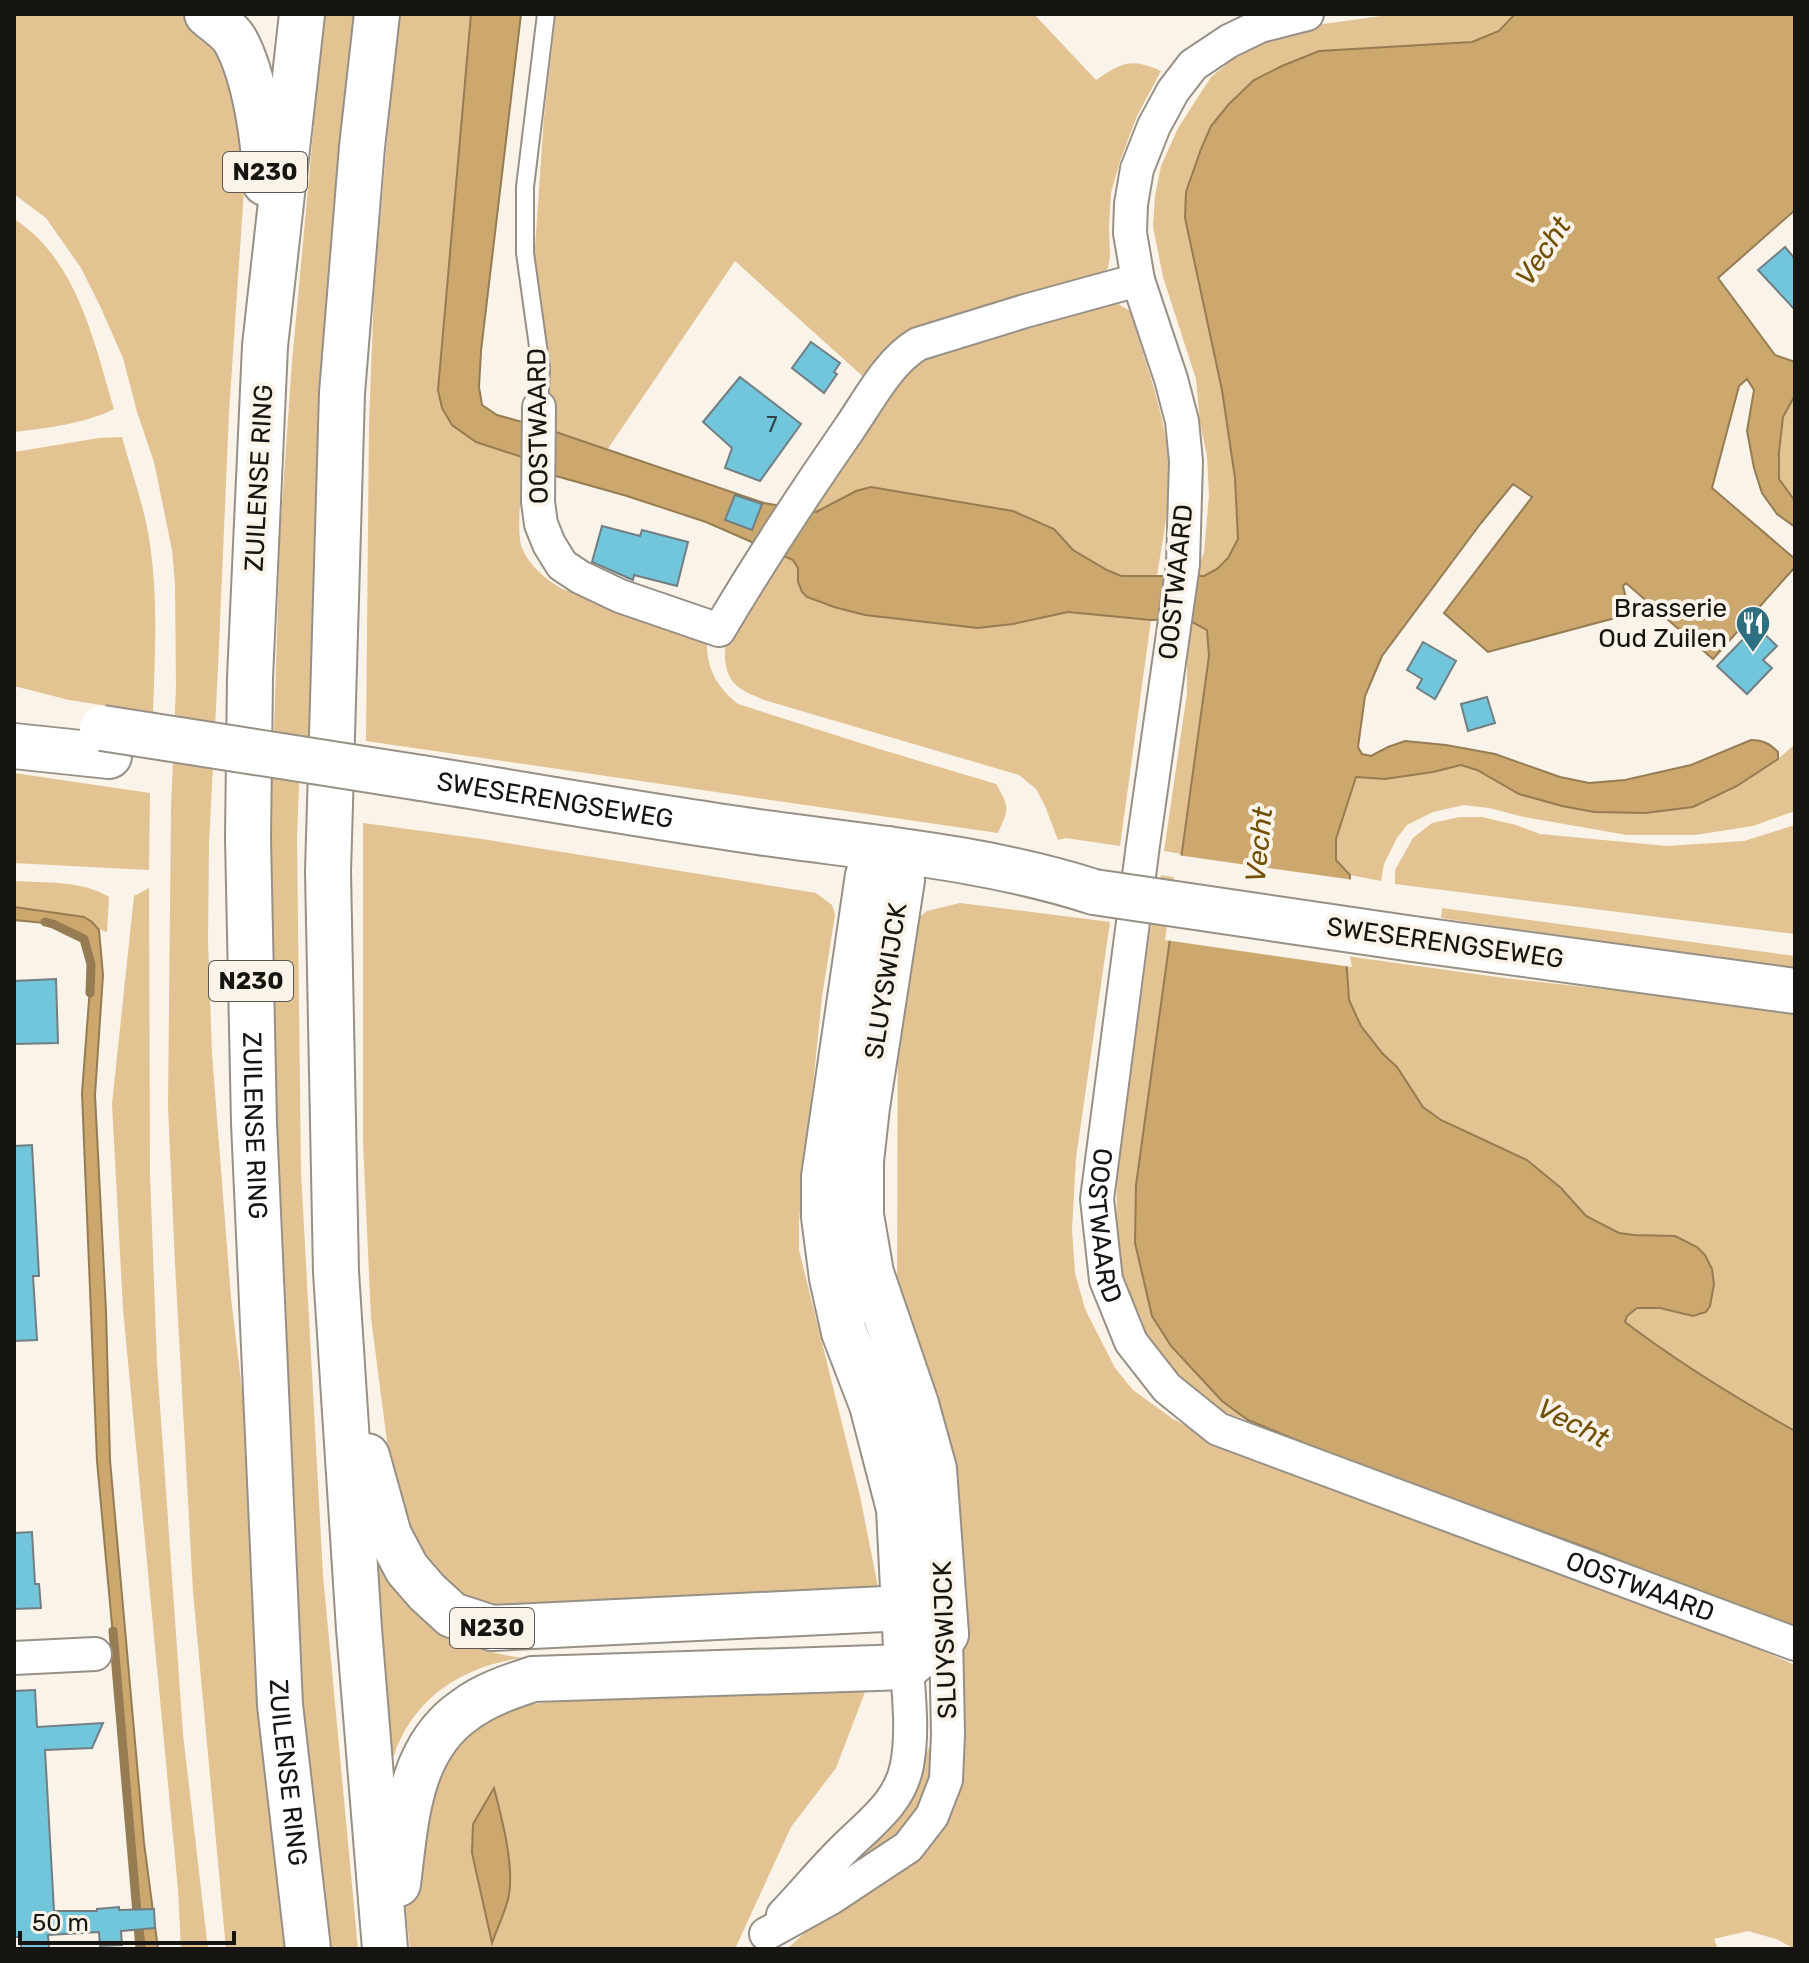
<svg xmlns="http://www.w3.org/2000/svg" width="1809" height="1963" font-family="Rubik,sans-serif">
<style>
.green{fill:#e3c391;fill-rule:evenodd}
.water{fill:#cca86e;stroke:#967c52;stroke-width:2}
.pier{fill:#faf3e9}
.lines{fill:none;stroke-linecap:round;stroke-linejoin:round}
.stream{stroke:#967c52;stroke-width:9}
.building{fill:#72c6dc;stroke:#727e82;stroke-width:2}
.lane-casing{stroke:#969086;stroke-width:20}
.street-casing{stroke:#969086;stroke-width:36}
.secondary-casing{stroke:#969086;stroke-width:48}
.primary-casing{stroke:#969086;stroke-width:48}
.lane{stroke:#fff;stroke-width:16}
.street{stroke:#fff;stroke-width:32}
.secondary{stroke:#fff;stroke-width:44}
.primary{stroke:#fff;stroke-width:44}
.secondary-bridge-casing{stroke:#969086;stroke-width:48;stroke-linecap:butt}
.secondary-bridge{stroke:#fff;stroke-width:44}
.labels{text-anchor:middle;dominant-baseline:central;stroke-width:8;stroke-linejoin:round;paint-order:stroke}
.number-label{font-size:22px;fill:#2e4144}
.shield{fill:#faf3e9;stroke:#5b5852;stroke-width:2}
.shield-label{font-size:24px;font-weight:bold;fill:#171512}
.street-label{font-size:26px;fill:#171512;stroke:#faf3e9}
.poi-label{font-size:26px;fill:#171512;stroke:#faf3e9;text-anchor:end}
.water-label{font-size:28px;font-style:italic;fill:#725003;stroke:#faf3e9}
</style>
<rect width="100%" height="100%" fill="#faf3e9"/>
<!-- green -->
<g class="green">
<polygon points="14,14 186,14 230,59 246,160 229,413 218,668 209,844 208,940 212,1054 231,1298 247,1431 292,1949 226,1949 193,1592 175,1264 168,1106 171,808 176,687 175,585 172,550 154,462 137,412 123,358 100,306 81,268 46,218 14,194"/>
<polygon points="324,14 362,14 316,737 300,759 297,838 301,1172 323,1575 358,1949 322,1949 292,1646 273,1134 265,754 274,731 280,533 292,362"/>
<path d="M398,14H471L438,390L452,425L476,442L525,458C523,480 515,528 522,548C529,566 546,579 562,589L707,636C705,665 715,686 738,704L876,748L996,784C1010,808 1009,808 998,833L366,741L369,423L374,291Z"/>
<path d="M556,14H1034L1096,80C1123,62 1131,58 1161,71L1137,116L1120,161L1111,193L1109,226L1110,257L1108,268L1099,276L869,382L735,261L607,450L547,429L549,383L535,273V247L544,117Z"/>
<polygon points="1396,14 1515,14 1499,31 1472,42 1319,51 1282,66 1201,149 1194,171 1185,218 1222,390 1235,478 1238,539 1228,558 1217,569 1204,576 1196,576 1204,552 1209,495 1207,456 1200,423 1196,379 1163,277 1153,227 1155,196 1161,166 1178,128 1211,77 1232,60 1275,36 1309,26"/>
<path d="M14,219C77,259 94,342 114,409C84,424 47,428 14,432Z"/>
<path d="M1107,301L1115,302L1130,311C1144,359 1169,422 1169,472C1170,507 1162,542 1157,576H1121L1107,570L1073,550L1054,529L1045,524L856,491L816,512L809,510L899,374L914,363Z"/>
<polygon points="1795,395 1795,501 1779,479 1779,452 1783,417"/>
<path d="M122,437C130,467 141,497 147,527C159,588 155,652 153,713L69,700L14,686V452L99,438Z"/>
<path d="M780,555L793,561L798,568V582L807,597L834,607L865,615L978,628L1068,612L1151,620L1120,846L1066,838L1058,840L1045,806L1036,789L1019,775L764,700C756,696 743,692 736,685C723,673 723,651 728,636Z"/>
<polygon points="1187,619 1208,631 1209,656 1181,854 1164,851 1187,693"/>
<polygon points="1795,744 1795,811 1753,826 1695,835 1627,835 1524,817 1489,808 1464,805 1433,812 1407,825 1397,838 1384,864 1381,881 1350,875 1336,860 1336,839 1356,777 1385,779 1433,772 1460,765 1477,770 1519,794 1562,806 1594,812 1645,813 1693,806 1737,786 1778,759"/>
<polygon points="14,773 150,793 149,870 14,863"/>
<polygon points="1460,817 1482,817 1516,825 1540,834 1667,846 1744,841 1795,825 1795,934 1395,884 1395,870 1413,838 1432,823"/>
<polygon points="363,823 482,839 816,893 832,905 835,915 822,997 799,1221 799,1250 860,1496 879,1592 532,1613 452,1600 397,1518 371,1318 363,1142"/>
<polygon points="1161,875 1178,878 1136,1185 1135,1243 1152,1316 1171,1346 1222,1401 1248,1420 1221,1412 1183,1382 1149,1346 1125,1289 1116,1245 1117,1172 1150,931"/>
<path d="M14,881C44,883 82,880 109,897L107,932C97,930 93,922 84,917L14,907Z"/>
<polygon points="149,888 150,1174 157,1363 183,1734 208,1949 181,1949 178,1889 123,1309 112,1104 134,896"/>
<polygon points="960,903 1110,922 1076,1158 1072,1229 1075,1273 1085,1309 1115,1368 1133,1390 1173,1419 1240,1454 1567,1575 1745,1643 1795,1665 1795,1949 1776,1939 1748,1931 1714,1939 1718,1949 787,1949 870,1873 855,1861 905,1800 960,1681 897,1314 898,961 914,921 927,911"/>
<polygon points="1442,908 1795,956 1795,970 1441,918"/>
<path d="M1346,956L1504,978L1795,1010V1431C1736,1398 1679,1363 1625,1322L1627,1316L1637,1308H1660L1693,1316L1712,1269L1705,1255L1697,1247L1675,1236L1634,1235L1619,1233L1586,1216L1561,1188L1423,1108L1397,1067L1383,1054L1361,1026L1349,1000Z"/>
<path d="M371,1556C382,1569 391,1583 401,1597C432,1638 473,1650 522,1658C458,1666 405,1704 390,1769Z"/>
<path d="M870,1679L836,1768L791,1827L735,1949H410L400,1861L443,1760L460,1735L512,1706L542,1703L617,1682ZM493,1789C504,1818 513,1863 509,1894C507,1910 498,1928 492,1942L472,1853L473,1824Z"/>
</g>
<!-- water -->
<g class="water">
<path d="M471,14H521L481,351L479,387L482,405L497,415L547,429L764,503L816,512L856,491L871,487L1013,511L1054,529L1073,550L1107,570L1121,576H1204L1217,569L1228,558L1238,539L1235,478L1222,390L1185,218L1186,192L1201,149L1211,126L1229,104L1254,80L1282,66L1319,51L1472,42L1499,31L1515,14H1795V210L1718,278L1775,355L1795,362V395L1783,417L1779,452V479L1795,501V527L1777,514L1762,493L1754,468L1747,431L1754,390L1747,379L1739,386L1712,488L1795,559V567L1713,659L1626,583L1623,586L1630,614L1488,652L1444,613L1532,497L1513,484L1481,523L1382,656L1365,696L1358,747L1362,754L1371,756L1388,747L1405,741L1446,745L1495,754L1560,777L1589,783L1625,780L1691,765L1751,740C1763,740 1770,744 1778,752V759L1737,786L1693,807L1645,813L1594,812L1562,806L1519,794L1477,770L1461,765L1433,772L1385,779L1356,777L1336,839V860L1350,875L1346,956L1349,1000L1361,1026L1383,1054L1397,1067L1423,1107L1441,1120L1527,1160L1561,1188L1586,1216L1619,1233L1634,1235L1675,1236L1697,1247L1705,1255L1712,1269L1714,1284L1710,1306L1706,1312L1693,1316L1660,1308H1637L1627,1316L1625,1322C1679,1363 1736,1398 1795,1431V1630L1593,1550L1343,1459L1248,1420L1222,1401L1171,1346L1152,1316L1135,1243L1136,1185L1209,656L1207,630L1187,619L1151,620L1068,612L1013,624L978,628L865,615L834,607L807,597L802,592L798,582V568L793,560L706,522L627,496L556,476L525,458L476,442L452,425L442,408L438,390Z"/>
<polygon points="14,907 84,917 92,922 99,930 103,975 95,1095 106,1311 110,1460 144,1843 158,1949 145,1949 132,1844 97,1461 82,1093 91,974 86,943 80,933 56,924 14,920"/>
<path d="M494,1788C502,1819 514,1864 509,1895C506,1911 497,1928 492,1943L472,1853L473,1824Z"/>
</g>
<!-- pier -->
<polygon class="pier" points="1177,855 1354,880 1350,956 1352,967 1165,940"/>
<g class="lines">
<!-- stream -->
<g class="stream">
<polyline points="45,922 53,924 84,939 91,964 90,993"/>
<polyline points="113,1631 140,1949"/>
</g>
</g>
<!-- building -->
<g class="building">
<polygon points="1785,247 1795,259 1795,310 1758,270"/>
<polygon points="811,342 840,363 834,372 837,374 824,393 792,368"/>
<polygon points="740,377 801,424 760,481 725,468 732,448 703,422"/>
<polygon points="735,495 762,504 752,530 725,520"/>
<polygon points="602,526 640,536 642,530 688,542 677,586 634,575 633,580 592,562"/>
<polygon points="1756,626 1777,646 1763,660 1772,668 1747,694 1717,666"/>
<polygon points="1423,642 1456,661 1435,699 1417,688 1422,679 1407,670"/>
<polygon points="1487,697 1495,723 1468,731 1461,704"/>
<polygon points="56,979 58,1043 14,1044 14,981"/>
<polygon points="32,1145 39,1276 33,1276 37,1340 14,1341 14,1146"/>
<polygon points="32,1532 35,1584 39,1584 41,1608 14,1609 14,1533"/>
<polygon points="35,1690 37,1727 103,1723 92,1748 45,1750 54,1911 97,1911 97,1909 119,1907 119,1910 154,1909 155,1928 121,1931 122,1945 100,1946 99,1932 48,1935 49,1949 21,1949 21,1937 14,1937 14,1691"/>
</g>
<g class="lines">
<!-- lane casing -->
<g class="lane-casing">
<polyline id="lane" points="539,407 541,368 525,253 525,187 546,14"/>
</g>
<!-- street casing -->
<g class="street-casing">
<g id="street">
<path id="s1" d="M1307,14L1260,26L1229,41L1193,65L1173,91L1154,126L1137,169L1131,204L1130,233L1138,280L1171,379L1182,421L1186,461L1183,564L1143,845L1097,1199L1106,1280L1131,1342L1167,1388L1218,1429L1795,1644"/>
<path d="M539,407L538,502L541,524L549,544L562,565L580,577L620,596L719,630C760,561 803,495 849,429C869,400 888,362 918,344L1025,311L1138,280"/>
<polyline points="14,1658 95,1654"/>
<path d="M783,1915C803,1894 821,1872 841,1852C867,1825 900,1804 907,1765C913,1733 909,1699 907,1667"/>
<polyline points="766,1934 831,1898 908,1847 932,1816 946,1780 948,1734 946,1634"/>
</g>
</g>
<!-- secondary casing -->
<g class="secondary-casing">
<g id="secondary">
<polyline points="14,746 109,756"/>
<path id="s2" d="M421,778C533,796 646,816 758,832C871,848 986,857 1094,892"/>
<polyline points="1413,939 1795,991"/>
<polyline points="907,1667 899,1509 872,1405 844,1332 832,1278 824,1217 824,1177 868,875 888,849 902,880 867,1107 861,1161 861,1215 871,1273 916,1404 934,1469 946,1634"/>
</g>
</g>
<!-- primary casing -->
<g class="primary-casing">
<g id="primary">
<path d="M207,14C216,22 229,30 235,40C255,76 265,143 265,183"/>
<path id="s3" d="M302,14L265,346L250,678L248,838L254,1123L280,1705L308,1949"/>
<polyline points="377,14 362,147 342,393 328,872 336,1272 359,1629 385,1949"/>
<path d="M367,1456L389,1535L407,1569L427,1592L452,1615L492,1628L905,1608L946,1634L907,1667L533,1679C509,1687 485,1695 465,1710C408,1749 406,1822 398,1884"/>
</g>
</g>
<!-- lane -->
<use href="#lane" class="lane"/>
<!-- street -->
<use href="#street" class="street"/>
<!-- secondary -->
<use href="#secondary" class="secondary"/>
<!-- primary -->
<use href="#primary" class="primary"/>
<!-- secondary-bridge casing -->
<g class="secondary-bridge-casing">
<g id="secondary-bridge">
<polyline points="102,728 421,778"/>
<polyline points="1094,892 1413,939"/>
</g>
</g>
<!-- secondary-bridge -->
<use href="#secondary-bridge" class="secondary-bridge"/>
</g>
<!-- icons -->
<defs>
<g id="restaurant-pin" transform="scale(1.8)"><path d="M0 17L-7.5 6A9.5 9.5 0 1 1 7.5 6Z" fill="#2c6f80" stroke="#faf3e9"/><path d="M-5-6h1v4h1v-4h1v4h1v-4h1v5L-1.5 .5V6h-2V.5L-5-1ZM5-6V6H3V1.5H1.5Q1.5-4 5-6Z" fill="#fff"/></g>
</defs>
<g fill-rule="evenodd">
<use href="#restaurant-pin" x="1753" y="623"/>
</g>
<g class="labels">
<!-- number labels -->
<g class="number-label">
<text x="772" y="424">7</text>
</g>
<!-- shield labels -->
<g class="shield">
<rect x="223" y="152" width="84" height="40" rx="6"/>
<rect x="209" y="961" width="84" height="40" rx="6"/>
<rect x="450" y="1608" width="84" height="40" rx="6"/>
</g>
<g class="shield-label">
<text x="265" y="172">N230</text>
<text x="251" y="981">N230</text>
<text x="492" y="1628">N230</text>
</g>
<!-- street labels -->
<g class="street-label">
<text transform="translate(538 426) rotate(-91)">OOSTWAARD</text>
<text transform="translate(259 478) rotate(-87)">ZUILENSE RING</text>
<text transform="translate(1176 582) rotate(-84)">OOSTWAARD</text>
<text stroke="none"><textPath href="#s2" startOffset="136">SWESERENGSEWEG</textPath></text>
<text transform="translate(1445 943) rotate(8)">SWESERENGSEWEG</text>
<text transform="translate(886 981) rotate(-81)">SLUYSWIJCK</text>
<text stroke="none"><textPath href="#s3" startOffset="1114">ZUILENSE RING</textPath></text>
<text stroke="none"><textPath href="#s1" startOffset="1316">OOSTWAARD</textPath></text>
<text stroke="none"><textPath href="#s1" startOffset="2012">OOSTWAARD</textPath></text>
<text transform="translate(945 1640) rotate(-92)">SLUYSWIJCK</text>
<text stroke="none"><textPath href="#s3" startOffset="1762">ZUILENSE RING</textPath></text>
</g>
<!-- poi labels -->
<g class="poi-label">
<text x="1727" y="608">Brasserie<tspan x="1727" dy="30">Oud Zuilen</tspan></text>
</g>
<!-- water labels -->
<g class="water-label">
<text transform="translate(1543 251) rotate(-56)">Vecht</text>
<text transform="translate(1259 845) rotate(-84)">Vecht</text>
<text transform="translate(1573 1423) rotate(27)">Vecht</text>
</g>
</g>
<!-- border -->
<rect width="1809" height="1963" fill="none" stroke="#171512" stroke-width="32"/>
<!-- scale -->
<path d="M20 1931v12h214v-12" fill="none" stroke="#171512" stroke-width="4"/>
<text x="32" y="1931" font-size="24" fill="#171512" stroke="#faf3e9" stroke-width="6" paint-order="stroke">50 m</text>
</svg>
